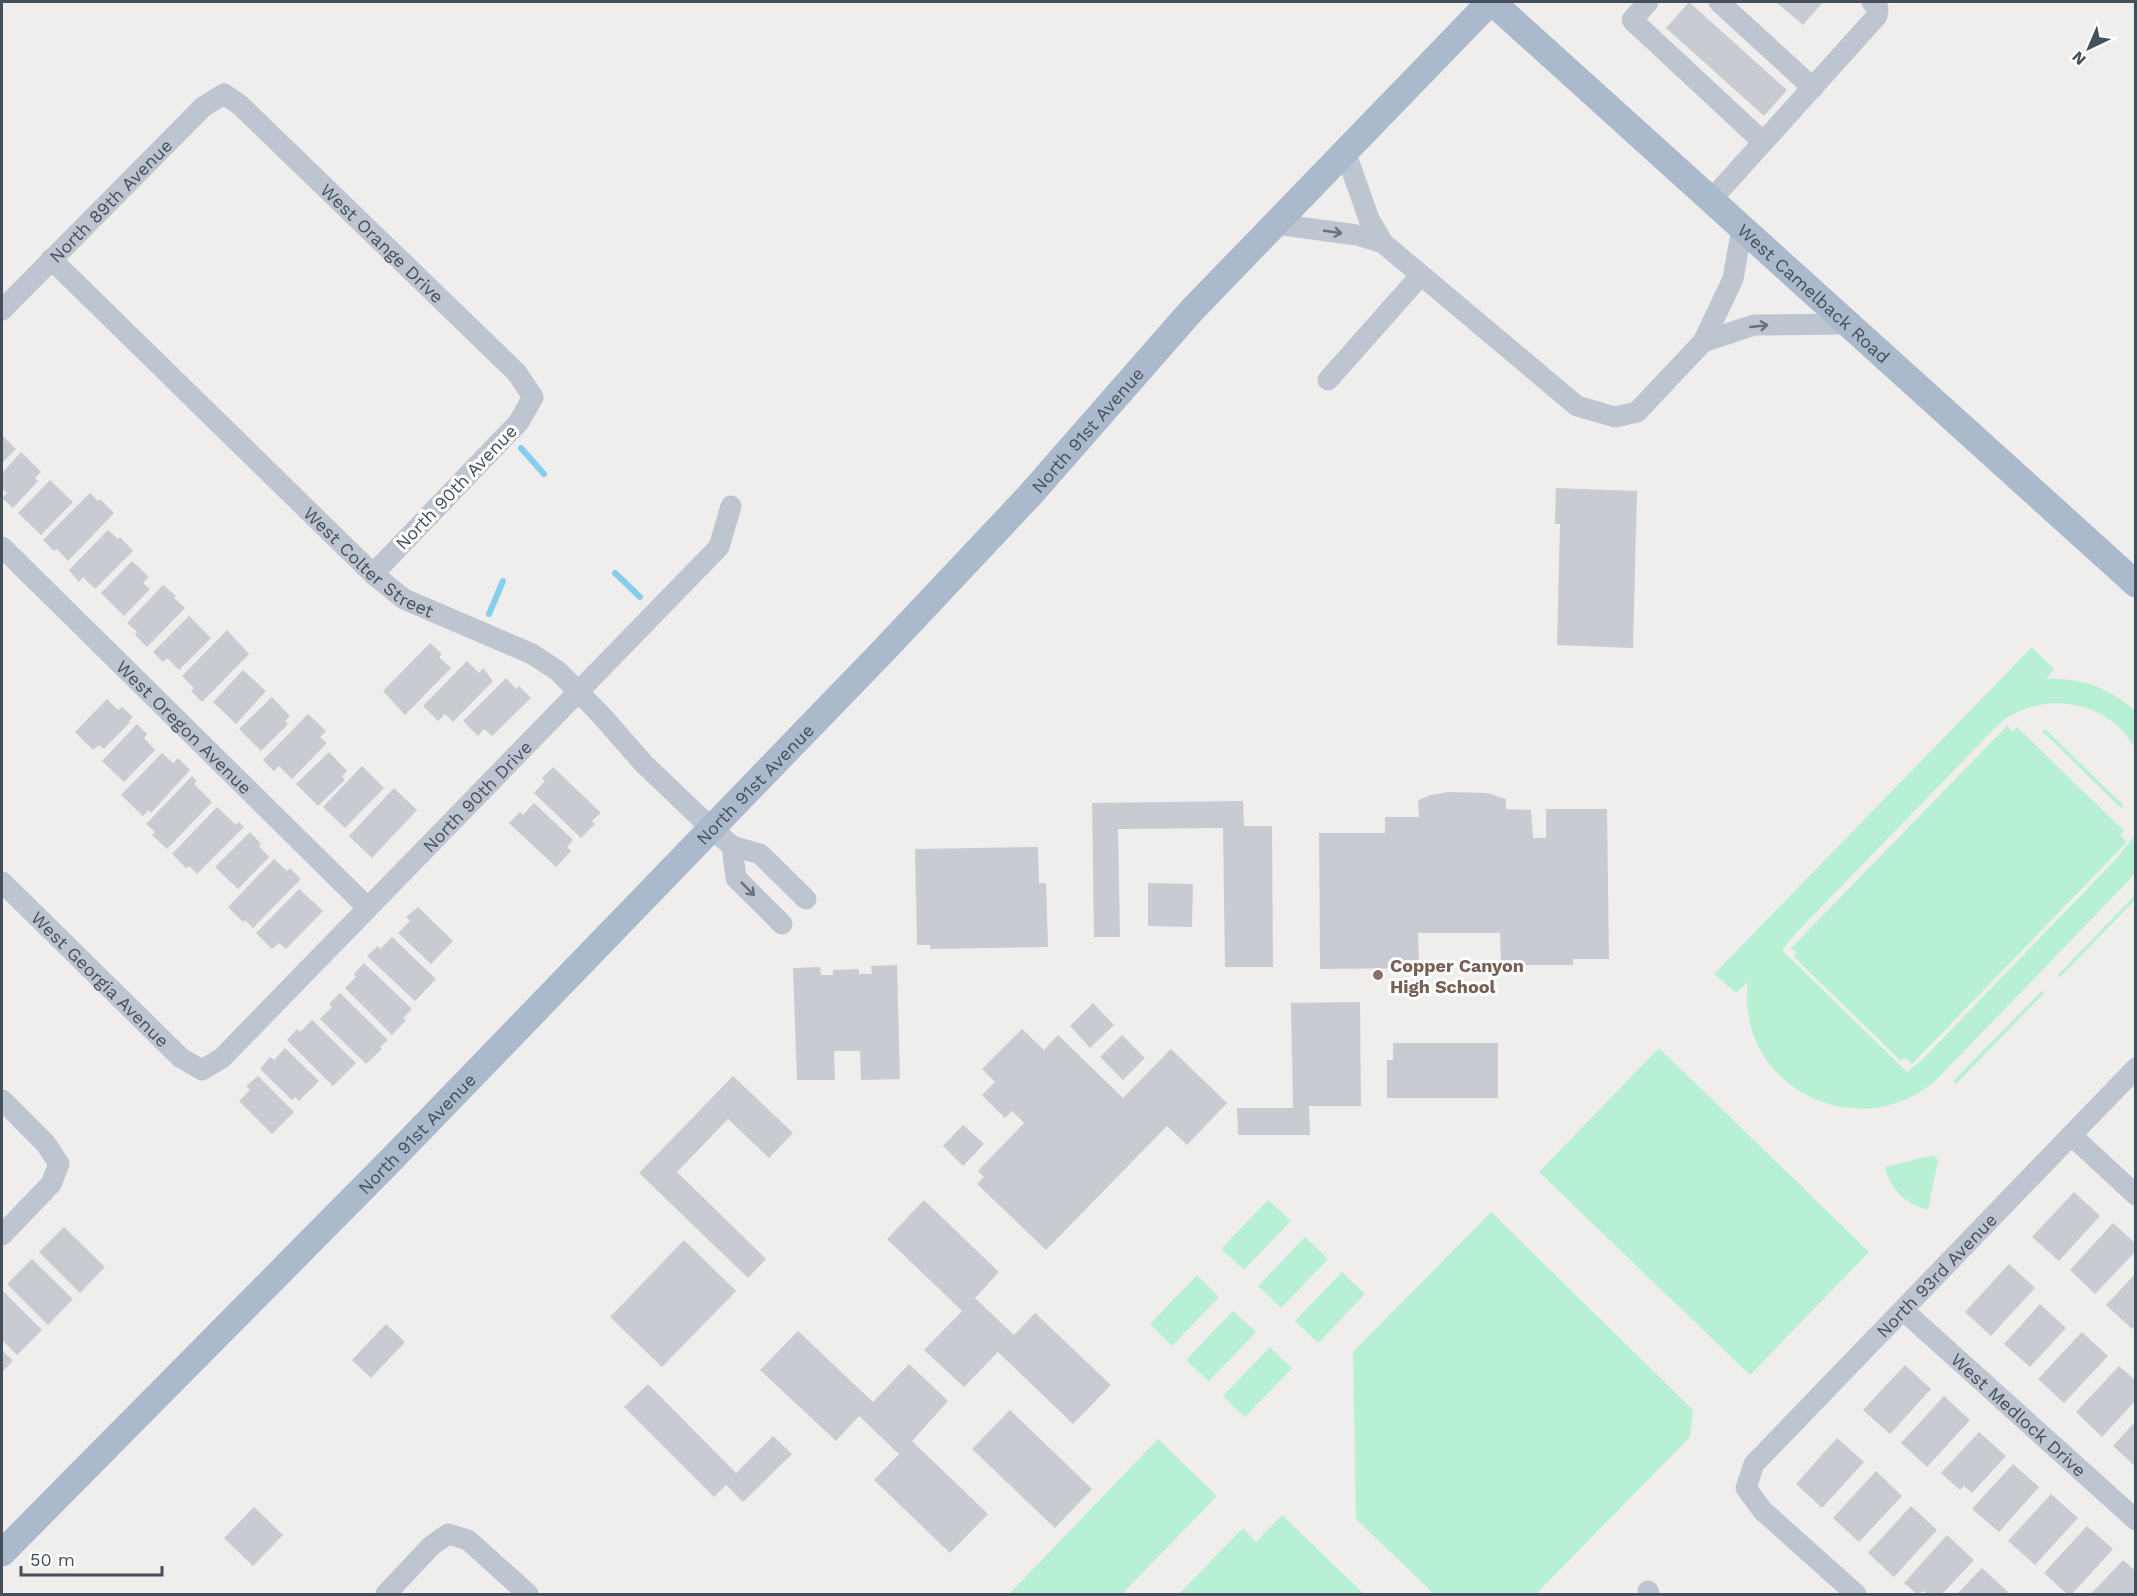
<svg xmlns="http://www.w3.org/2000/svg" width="2137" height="1596" font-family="'Work Sans',sans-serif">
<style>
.green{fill:#b8f0d3}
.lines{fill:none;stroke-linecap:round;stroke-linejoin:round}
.stream{stroke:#84cfee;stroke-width:6}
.building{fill:#c9cbd3}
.minor{stroke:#bdc6d0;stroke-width:21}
.major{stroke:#abb9cd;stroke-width:27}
.oneway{stroke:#69727e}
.education-dot{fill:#8d6e63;stroke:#fff;stroke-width:2}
.labels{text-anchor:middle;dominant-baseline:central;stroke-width:6;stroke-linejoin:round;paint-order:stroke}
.street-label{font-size:18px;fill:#454e5b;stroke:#fff}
.education-label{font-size:18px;font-weight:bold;fill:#785e54;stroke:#fff;text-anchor:start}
</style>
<rect width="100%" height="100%" fill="#f0eded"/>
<!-- green -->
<g class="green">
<path d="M2032,647L2054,669L2046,679C2081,677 2110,688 2135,711V749C2110,699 2038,688 1997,726L1795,934L1782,950L1907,1072L1924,1058L2118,857L2135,835V874L1941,1075C1865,1151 1734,1089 1748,982L1736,993L1714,974Z"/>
<polygon points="2007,726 2013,731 2017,727 2124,831 2120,835 2127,842 1912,1064 1905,1058 1901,1061 1794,957 1797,953 1791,948"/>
<polygon points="2045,729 2123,805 2121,808 2042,731"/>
<polygon points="2135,895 2135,900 2060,977 2058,975"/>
<polygon points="2042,991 2044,993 1956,1084 1953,1081"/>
<polygon points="1659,1048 1869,1252 1750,1375 1539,1172"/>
<path d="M1934,1155L1938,1160L1928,1210C1905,1204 1891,1190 1885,1167Z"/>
<polygon points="1268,1200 1291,1221 1244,1270 1221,1249"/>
<polygon points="1491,1212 1693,1410 1690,1437 1536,1594 1434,1594 1356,1519 1353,1352"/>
<polygon points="1305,1237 1328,1259 1281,1308 1258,1286"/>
<polygon points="1342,1272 1365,1294 1318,1343 1295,1321"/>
<polygon points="1197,1275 1219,1297 1172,1346 1150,1324"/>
<polygon points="1233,1311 1256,1332 1209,1381 1186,1360"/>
<polygon points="1270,1347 1292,1368 1245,1417 1223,1396"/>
<polygon points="1158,1439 1217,1496 1122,1594 1009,1594"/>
<polygon points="1282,1515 1364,1594 1179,1594 1243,1528 1256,1542"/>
</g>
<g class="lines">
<!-- stream -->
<g class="stream">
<polyline points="521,448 544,474"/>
<polyline points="615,573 640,597"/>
<polyline points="489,614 503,581"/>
</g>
</g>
<!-- building -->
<g class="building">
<polygon points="1689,2 1787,90 1764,116 1666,28"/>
<polygon points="1776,2 1823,2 1803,25"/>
<polygon points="2,435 16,449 2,463"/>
<polygon points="21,452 41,472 35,478 38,481 13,508 2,498 7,493 2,488 2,473"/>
<polygon points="50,480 73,502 41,535 18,513"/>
<polygon points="1556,488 1637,491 1633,648 1557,645 1560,524 1555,524"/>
<polygon points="90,493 98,501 100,499 114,513 68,561 57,549 54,551 43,540"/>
<polygon points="108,530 118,539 120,537 133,551 95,589 83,577 79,582 69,570"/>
<polygon points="132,561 149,577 143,583 150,589 124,616 101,593"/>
<polygon points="163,585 176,596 174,598 185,608 147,647 135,635 137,632 127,623"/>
<polygon points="189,616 211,638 179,670 167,658 163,662 153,652"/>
<polygon points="227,630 249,654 202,702 191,691 194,688 182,676"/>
<polygon points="430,643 442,654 439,657 451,668 405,715 383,691"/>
<polygon points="467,661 479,673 483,668 493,681 453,722 445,714 438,721 423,706"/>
<polygon points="243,670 266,691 236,724 213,702"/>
<polygon points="506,678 516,689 519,686 531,698 492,736 484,729 478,736 463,721"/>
<polygon points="272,697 290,716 285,721 288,724 261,751 239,729"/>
<polygon points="107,699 118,710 122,707 133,717 129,721 130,722 104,749 99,745 93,750 75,732"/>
<polygon points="308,714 326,731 320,737 327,743 292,779 279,766 274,771 263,760"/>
<polygon points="137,724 147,734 144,738 155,750 124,782 102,761"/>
<polygon points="329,752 347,771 342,776 345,780 318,806 296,784"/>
<polygon points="162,753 173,763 178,758 190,770 151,813 149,810 143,816 121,795"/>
<polygon points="362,766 384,788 345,828 323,807"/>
<polygon points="553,767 601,813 592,821 595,824 581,838 534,793 545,781 542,778"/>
<polygon points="192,776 197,781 194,784 212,802 167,849 152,835 155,832 146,824"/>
<polygon points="394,788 417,810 372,858 349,836"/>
<polygon points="1448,792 1487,793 1506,799 1506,809 1531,810 1533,838 1546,838 1546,809 1607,809 1609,959 1573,959 1573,965 1501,965 1500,933 1418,933 1419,968 1320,969 1319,833 1385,833 1385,817 1419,817 1418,800 1431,795"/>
<polygon points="1243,801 1244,826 1272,826 1273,967 1225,967 1223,828 1118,829 1120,937 1094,937 1092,803"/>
<polygon points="534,803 573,840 567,847 571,851 556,867 509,823 520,812 523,815"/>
<polygon points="217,807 236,825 239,822 244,827 197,874 189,866 186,868 172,854"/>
<polygon points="250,832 261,844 259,846 269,857 238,889 215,867"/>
<polygon points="1038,847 1039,883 1046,883 1048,947 930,949 930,945 917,945 915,849"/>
<polygon points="274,859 287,871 290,868 301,879 253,928 245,920 243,922 228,907"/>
<polygon points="1148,883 1193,884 1192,927 1148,926"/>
<polygon points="299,889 323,911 286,949 279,943 272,949 256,933"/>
<polygon points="418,907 453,941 431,964 398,933 410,921 406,917"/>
<polygon points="392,937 436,979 415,1001 367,956 378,946 380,949"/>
<polygon points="364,963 412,1009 403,1018 406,1020 392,1035 345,988 356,977 354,974"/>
<polygon points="897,965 900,1079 861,1080 860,1051 834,1051 835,1080 797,1080 793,968 820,967 821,975 833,975 833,970 859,969 859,974 872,974 871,966"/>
<polygon points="340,993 388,1040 380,1047 382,1049 366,1064 320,1019 332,1007 329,1004"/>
<polygon points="1360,1002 1361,1106 1309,1106 1310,1135 1238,1135 1237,1108 1293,1108 1291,1003"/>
<polygon points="1093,1003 1114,1025 1090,1048 1070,1026"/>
<polygon points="312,1020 356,1063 333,1086 287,1040 297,1029 300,1032"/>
<polygon points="1022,1029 1044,1050 1058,1035 1123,1098 1171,1049 1227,1103 1187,1145 1167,1126 1046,1250 977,1184 984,1177 978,1171 1024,1123 1012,1111 1005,1118 982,1095 995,1082 982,1069"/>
<polygon points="1122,1035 1145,1058 1123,1080 1100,1057"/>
<polygon points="1393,1043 1498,1043 1498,1098 1387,1098 1387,1060 1393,1060"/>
<polygon points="285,1048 319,1081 299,1101 295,1097 292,1100 260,1069 270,1057 274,1060"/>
<polygon points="258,1076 294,1112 272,1134 239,1101 250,1090 246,1086"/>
<polygon points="733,1076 793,1133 769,1158 728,1119 677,1172 766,1259 748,1278 639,1173"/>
<polygon points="963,1125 984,1144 963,1166 943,1146"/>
<polygon points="2074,1192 2100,1216 2059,1261 2032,1237"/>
<polygon points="924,1200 999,1272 975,1298 1014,1335 1035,1313 1111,1385 1073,1424 998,1352 964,1387 924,1350 962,1311 887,1239"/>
<polygon points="2113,1223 2136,1244 2136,1251 2095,1294 2070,1270"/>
<polygon points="64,1227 105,1267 80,1293 39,1252"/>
<polygon points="684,1240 736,1291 662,1367 610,1317"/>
<polygon points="32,1259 73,1299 48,1325 7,1284"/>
<polygon points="2009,1264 2035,1288 1991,1336 1965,1312"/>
<polygon points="2136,1273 2136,1325 2132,1329 2106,1305"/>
<polygon points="2,1290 42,1330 17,1355 2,1340"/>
<polygon points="2040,1304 2066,1328 2030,1367 2004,1344"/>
<polygon points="386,1324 405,1342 371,1378 352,1360"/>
<polygon points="798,1331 873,1402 909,1364 948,1401 912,1441 988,1514 950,1553 874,1480 899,1454 859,1416 836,1441 760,1370"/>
<polygon points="2082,1332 2108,1356 2064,1403 2038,1379"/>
<polygon points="2,1350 13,1361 2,1372"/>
<polygon points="1905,1365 1931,1389 1890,1434 1863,1410"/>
<polygon points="2119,1366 2136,1381 2136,1400 2102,1437 2076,1412"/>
<polygon points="648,1384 736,1473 773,1436 792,1454 743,1502 726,1485 714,1497 624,1407"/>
<polygon points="1944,1396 1970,1420 1927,1467 1901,1443"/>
<polygon points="1010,1410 1092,1489 1055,1528 972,1449"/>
<polygon points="2136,1421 2136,1467 2113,1446"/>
<polygon points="1979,1432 2006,1456 1972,1493 1964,1486 1960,1490 1941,1473"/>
<polygon points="1837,1438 1864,1462 1822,1508 1796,1484"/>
<polygon points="2013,1464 2039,1487 1999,1532 1972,1509"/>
<polygon points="1876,1471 1902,1496 1859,1542 1833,1518"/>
<polygon points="2051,1494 2078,1518 2035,1565 2008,1541"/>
<polygon points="1911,1506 1937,1530 1894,1577 1868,1553"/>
<polygon points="254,1507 283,1535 253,1566 224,1538"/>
<polygon points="2087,1526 2113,1549 2072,1594 2067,1594 2044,1573"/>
<polygon points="1947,1535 1974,1560 1942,1594 1927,1594 1924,1591 1917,1594 1904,1583"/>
<polygon points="2123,1560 2136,1571 2136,1594 2091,1594"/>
<polygon points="1982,1568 2008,1592 2005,1594 1957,1594"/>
</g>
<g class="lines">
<!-- minor -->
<g class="minor">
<polyline points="1648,2 1632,20 1763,142"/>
<polyline points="1719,2 1813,88"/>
<polyline points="1711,200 1877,16 1878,8 1872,2"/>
<polyline points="1275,224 1357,235 1383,243 1369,219 1345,151"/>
<polyline points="1383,243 1577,406 1615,417 1637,412 1703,342 1733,279 1742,228"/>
<path id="s1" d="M51,259L373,574L404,599L532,654L558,671L601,715L644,764L711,828L732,846L760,854L806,899"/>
<path id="s2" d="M2,310L203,107L224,94L240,105L517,373L533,397L519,422L373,574"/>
<polyline points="1703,342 1754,325 1848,324"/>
<polyline points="1328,380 1421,275"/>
<path id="s3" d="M2,547L367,907"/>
<polyline points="732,846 736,878 782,924"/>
<path id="s4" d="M2,882L181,1058L202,1070L222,1058L719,547L731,506"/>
<polyline points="2,1100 46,1144 59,1164 51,1184 2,1235"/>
<polyline points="2071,1135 2136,1195"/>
<path id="s5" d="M1903,1310L2136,1520"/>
<polyline points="1648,1591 1649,1594"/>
<polyline points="386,1594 431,1546 448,1534 468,1540 528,1594"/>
<path id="s6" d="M1856,1594L1763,1511L1746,1488L1754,1464L2136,1068"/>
</g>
<!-- major -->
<g class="major">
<path id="s7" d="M1492,2L2136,584"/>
<path id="s8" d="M2,1553L390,1161L886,648L1030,495L1192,310L1490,2"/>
</g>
</g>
<!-- one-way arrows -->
<defs><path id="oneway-shaft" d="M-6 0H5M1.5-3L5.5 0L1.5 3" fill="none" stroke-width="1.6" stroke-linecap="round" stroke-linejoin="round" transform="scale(1.5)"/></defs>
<g class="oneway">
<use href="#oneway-shaft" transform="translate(1333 232) rotate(8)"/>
<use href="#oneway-shaft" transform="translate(1759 326) rotate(-6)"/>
<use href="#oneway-shaft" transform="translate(748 889) rotate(45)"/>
</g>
<!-- markers -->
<circle class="education-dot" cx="1378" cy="975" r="6"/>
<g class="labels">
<!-- street labels -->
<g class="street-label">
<text stroke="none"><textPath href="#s2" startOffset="154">North 89th Avenue</textPath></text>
<text stroke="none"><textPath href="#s2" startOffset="528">West Orange Drive</textPath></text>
<text stroke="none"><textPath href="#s7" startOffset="434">West Camelback Road</textPath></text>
<text stroke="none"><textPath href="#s8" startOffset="1562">North 91st Avenue</textPath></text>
<text transform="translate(456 487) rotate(-46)">North 90th Avenue</text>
<text stroke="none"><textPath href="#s1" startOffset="440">West Colter Street</textPath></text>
<text stroke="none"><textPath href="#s3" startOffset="256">West Oregon Avenue</textPath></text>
<text stroke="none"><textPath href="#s8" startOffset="1076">North 91st Avenue</textPath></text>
<text stroke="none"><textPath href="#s4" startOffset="664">North 90th Drive</textPath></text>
<text stroke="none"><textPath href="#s4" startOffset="138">West Georgia Avenue</textPath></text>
<text stroke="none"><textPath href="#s8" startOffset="590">North 91st Avenue</textPath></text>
<text stroke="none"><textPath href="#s6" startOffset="441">North 93rd Avenue</textPath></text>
<text stroke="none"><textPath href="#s5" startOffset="156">West Medlock Drive</textPath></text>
</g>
<!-- education labels -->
<g class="education-label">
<text x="1390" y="965">Copper Canyon<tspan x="1390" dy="21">High School</tspan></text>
</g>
</g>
<!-- border -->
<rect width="2137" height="1596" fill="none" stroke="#454e5b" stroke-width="6"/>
<!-- north arrow -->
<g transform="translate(2089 48) rotate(224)" stroke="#ffffff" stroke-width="4.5" paint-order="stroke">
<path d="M0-4.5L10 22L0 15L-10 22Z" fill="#454e5b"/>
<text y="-9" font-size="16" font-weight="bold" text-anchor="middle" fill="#454e5b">N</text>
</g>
<!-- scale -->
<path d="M21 1566v9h141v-9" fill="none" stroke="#454e5b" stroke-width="3"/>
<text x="30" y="1566" font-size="18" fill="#454e5b" stroke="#ffffff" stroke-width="4.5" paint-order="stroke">50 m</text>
</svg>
